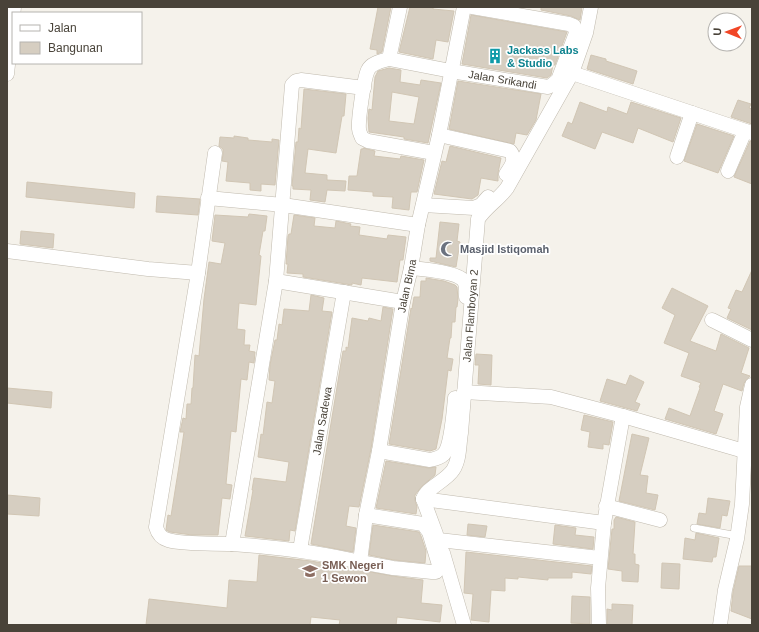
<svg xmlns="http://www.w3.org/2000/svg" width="759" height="632" font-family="Arial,sans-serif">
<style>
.building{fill:#d6cec1;stroke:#d1c6b4;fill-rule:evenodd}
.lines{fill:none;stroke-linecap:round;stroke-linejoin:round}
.service-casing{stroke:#c0baae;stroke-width:8}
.minor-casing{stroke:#c0baae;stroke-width:15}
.service{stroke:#fff;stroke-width:7}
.minor{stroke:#fff;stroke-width:14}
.labels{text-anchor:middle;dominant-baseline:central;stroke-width:3.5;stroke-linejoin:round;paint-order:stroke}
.culture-label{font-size:11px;font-weight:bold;fill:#0d838f;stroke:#fff;text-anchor:start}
.street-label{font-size:11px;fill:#494339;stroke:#fff}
.worship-label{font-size:11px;font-weight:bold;fill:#5b616d;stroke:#fff;text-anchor:start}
.education-label{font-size:11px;font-weight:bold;fill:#785e54;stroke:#fff;text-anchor:start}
</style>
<rect width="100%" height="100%" fill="#f5f2eb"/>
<!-- building -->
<g class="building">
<polygon points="378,7 391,7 382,52 377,54 377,50 370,49"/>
<polygon points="410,7 433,7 433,9 454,11 448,42 436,40 433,59 399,52"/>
<polygon points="541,7 582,7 580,20 571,16 541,10"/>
<polygon points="471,15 567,32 555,65 553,65 551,75 547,78 462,64"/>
<polygon points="591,55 606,59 606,61 637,71 633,84 587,69"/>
<path d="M389,68L401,70L400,82L420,85L421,80L441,83L428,143L404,139V137L369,132L368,118L369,109L372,110L375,77L378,71ZM392,92L419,97L414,124L389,121Z"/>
<polygon points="458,81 541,94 536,120 527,135 516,133 514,144 449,129"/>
<polygon points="304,89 346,94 344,116 342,116 336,153 308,149 305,173 327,175 327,180 346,181 345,191 327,190 325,202 310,200 311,190 293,189 293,186 292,186 296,142 298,142 299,128 301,129"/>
<polygon points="738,100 751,104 749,108 752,109 752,124 731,117"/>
<polygon points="580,102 607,112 608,107 627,114 631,102 681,118 673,142 638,128 633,143 602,132 595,149 562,136 568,122 572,124"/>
<polygon points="697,124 734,136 718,173 684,161"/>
<polygon points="234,136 248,138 248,140 272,142 272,139 279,140 275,185 261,184 261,191 250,190 250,183 226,181 228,162 222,161 223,154 223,149 219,146 220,137 234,138"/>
<polygon points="750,141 752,141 752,184 734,177"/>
<polygon points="450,146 501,158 498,173 498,181 481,178 478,195 472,199 434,194 442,161 446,162"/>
<polygon points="363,148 375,151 374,156 400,159 401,156 424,160 417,192 411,192 409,210 392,208 393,197 373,196 373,192 348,190 349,176 357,176 361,149 363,149"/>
<polygon points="27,182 135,193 134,208 26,197"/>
<polygon points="157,196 200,199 198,215 156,212"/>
<polygon points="249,214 267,216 265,231 263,231 259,255 261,256 256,305 239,303 237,329 245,330 244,345 250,345 249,351 255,352 254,363 249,362 247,380 241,379 236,432 231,431 226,484 232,485 230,499 222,498 218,535 192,535 170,532 166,530 168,515 171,516 179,466 184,432 180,432 183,418 186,419 187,404 191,404 192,388 193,388 195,355 199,356 204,299 209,262 221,264 225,243 212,241 215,215 248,217"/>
<polygon points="294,215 315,218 314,226 335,228 336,221 351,224 350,226 360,227 359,235 387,239 388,235 406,237 403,260 400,260 397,282 362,278 361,285 352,283 352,285 303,277 303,274 287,273 288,264 286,264 288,236 289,234 291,234"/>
<polygon points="440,222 459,224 457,241 460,242 456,267 430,261 430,258 436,258"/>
<polygon points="21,231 54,234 53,248 20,244"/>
<polygon points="752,270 752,330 727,318 731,309 728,308 736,290 742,292"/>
<polygon points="426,278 444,281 455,285 457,287 458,299 457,307 456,307 455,322 452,322 451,338 450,338 447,358 453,359 451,371 448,370 442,419 436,449 430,451 389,444 411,308 412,309 414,297 420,297 421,281 426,281"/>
<polygon points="672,288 708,306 690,341 716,351 721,334 749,348 741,373 750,376 744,383 742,391 723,384 714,411 723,414 716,434 665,419 669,408 690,416 700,388 699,387 701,383 681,376 689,353 664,343 675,315 662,308"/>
<polygon points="311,295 324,298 322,311 332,312 295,531 290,530 289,541 245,536 253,490 252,490 254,478 286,482 289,462 258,457 261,434 263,435 267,402 272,403 275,381 269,380 270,365 275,340 277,340 279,324 282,325 284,309 309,311"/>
<polygon points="383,307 393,309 371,449 359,507 349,506 346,526 356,528 353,552 311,544 343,351 346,351 346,347 348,348 352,318 368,321 369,318 381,321"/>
<polygon points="476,354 492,355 491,385 478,384 479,365 475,365"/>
<polygon points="630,375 644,382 635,402 640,404 637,411 600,401 607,379 626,385"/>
<polygon points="7,388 52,392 51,408 7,403"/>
<polygon points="584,415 613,422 609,445 603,444 603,449 588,447 590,432 581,430"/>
<polygon points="632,434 649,438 640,475 648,476 646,493 658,495 655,510 619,501"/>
<polygon points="386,461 429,468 436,467 435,475 422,486 415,495 415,500 417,507 416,514 376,508"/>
<polygon points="7,495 40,498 39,516 7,514"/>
<polygon points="708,498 730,501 727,516 722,515 720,528 697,524 699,513 706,514"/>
<polygon points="616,517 635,522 633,554 635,554 635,564 639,565 638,582 622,581 622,571 608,569 612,529 614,529 614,520"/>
<polygon points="468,524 487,526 485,537 467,535"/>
<polygon points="373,525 419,532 421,536 426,551 425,563 394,560 369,555"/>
<polygon points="555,525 576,528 575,535 594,537 593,549 553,544"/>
<polygon points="696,533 719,538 716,557 713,557 712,562 683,559 685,538 695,540"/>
<polygon points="466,552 592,566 591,574 572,572 572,578 548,578 548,580 518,577 518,579 505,578 505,591 491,590 489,622 471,620 473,594 464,593"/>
<polygon points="259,555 311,561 392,576 423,580 421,603 442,605 440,622 397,617 396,625 339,625 340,620 311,617 310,625 146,625 149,599 227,608 229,580 257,582"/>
<polygon points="662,563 680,564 679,589 661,588"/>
<polygon points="739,566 752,566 752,619 731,611 733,592"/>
<polygon points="572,596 590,597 590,624 571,623"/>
<polygon points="612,604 633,605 632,625 607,625 607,609 612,610"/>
</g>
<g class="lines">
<!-- service casing -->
<g class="service-casing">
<polyline id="service" points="694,528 738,536"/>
</g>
<!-- minor casing -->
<g class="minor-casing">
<g id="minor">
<polyline points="389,59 400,7"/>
<polyline points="572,73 752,133"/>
<polyline points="7,74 14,7"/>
<path d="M439,135L510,151C517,159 511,167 506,174"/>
<path id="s1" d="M215,153L198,273L156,527C158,534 161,538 168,540C186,545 213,543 232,544C276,547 318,552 360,562L366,515L379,451L403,302L411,268L418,225L439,135L464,7"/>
<path id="s2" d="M434,153L368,141L362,138C361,135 359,132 359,129C358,120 364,78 368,70C371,63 382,61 389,59L451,71L548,87L552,85L558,80L576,33L574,26L569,24L472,7"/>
<polyline points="677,157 692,113"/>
<polyline points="728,171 745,131"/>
<polyline points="208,198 283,205 418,225"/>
<polyline points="423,205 474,208 481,205 488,197"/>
<polyline points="7,251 148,269 198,273"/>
<path d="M411,268C422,269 456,272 463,280C467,284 466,292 466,297"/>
<polyline points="276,281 403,302"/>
<polyline points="712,320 752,340"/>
<polyline points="464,392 551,397 623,416 744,451"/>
<path d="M379,451L430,460C435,459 440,458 444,454C451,446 454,409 455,398"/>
<path id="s3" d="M423,499C426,488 446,481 453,470C460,460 459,444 461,433L478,219C486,207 498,200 507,188L572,73L586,33L591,7"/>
<polyline points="423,499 604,523"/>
<polyline points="423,499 436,534"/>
<polyline points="606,506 660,520"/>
<polyline points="439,540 600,558"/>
<polyline points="232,544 276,281 292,85 296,81 301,80 364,88"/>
<path id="s4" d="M300,550L344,292"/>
<polyline points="443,553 464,625"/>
<polyline points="360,562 393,568 432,572 436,572 439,568 439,565 429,532 423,524 366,515"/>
<polyline points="599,625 598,588 604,523 623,416"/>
<polyline points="720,625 725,590 737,539 742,504 747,407 752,385"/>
</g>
</g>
<!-- service -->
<use href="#service" class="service"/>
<!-- minor -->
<use href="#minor" class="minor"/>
</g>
<!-- icons -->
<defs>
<g id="building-bare" transform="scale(1.2)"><path d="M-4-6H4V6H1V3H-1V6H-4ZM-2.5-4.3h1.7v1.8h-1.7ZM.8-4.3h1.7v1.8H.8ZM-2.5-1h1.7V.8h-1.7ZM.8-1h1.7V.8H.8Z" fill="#0f9aa8" stroke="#fff" stroke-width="2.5" paint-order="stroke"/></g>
<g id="mosque-bare" transform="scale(1.2)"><path d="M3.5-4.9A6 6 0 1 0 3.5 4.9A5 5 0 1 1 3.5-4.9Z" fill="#6b7280" stroke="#fff" stroke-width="2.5" paint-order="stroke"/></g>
<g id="school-bare" transform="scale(1.2)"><path d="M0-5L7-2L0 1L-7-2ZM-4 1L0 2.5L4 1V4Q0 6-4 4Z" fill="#8d6e63" stroke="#fff" stroke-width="2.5" paint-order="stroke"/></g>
</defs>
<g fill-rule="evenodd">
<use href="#building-bare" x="495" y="56"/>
<use href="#mosque-bare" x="448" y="249"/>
<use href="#school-bare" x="310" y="571"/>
</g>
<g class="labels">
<!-- culture labels -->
<g class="culture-label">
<text x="507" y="50">Jackass Labs<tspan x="507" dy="13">&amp; Studio</tspan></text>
</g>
<!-- street labels -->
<g class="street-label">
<text stroke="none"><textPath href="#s2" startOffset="283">Jalan Srikandi</textPath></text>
<text stroke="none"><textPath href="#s1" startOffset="871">Jalan Bima</textPath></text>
<text stroke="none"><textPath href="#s3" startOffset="198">Jalan Flamboyan 2</textPath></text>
<text stroke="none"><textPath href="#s4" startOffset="131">Jalan Sadewa</textPath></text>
</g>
<!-- worship labels -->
<g class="worship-label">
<text x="460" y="249">Masjid Istiqomah</text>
</g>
<!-- education labels -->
<g class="education-label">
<text x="322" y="565">SMK Negeri<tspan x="322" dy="13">1 Sewon</tspan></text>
</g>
</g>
<!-- border -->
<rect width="759" height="632" fill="none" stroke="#494339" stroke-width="16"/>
<!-- legend -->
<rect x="12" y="12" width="130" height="52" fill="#ffffff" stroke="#b6b4b0"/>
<rect x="20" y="25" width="20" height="6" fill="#ffffff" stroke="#b6b4b0"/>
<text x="48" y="32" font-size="12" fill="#494339">Jalan</text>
<rect x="20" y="42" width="20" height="12" fill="#d6cec1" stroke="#b6b4b0"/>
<text x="48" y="52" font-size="12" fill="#494339">Bangunan</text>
<!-- north arrow -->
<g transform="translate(727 32) rotate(271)"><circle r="19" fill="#ffffff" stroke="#b6b4b0"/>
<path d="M0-3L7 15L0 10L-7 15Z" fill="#f14626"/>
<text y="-6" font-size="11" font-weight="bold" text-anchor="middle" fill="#494339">U</text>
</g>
</svg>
